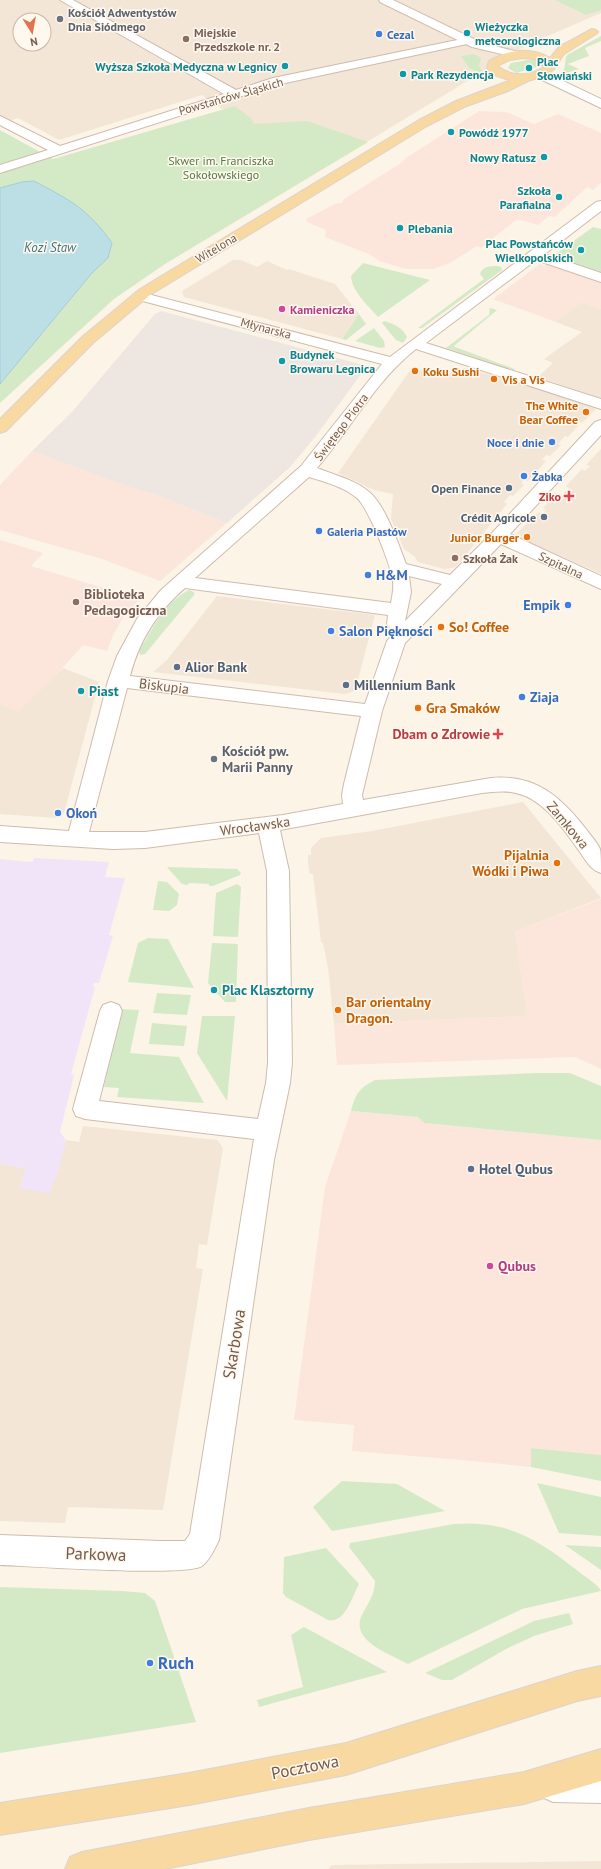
<svg xmlns="http://www.w3.org/2000/svg" width="601" height="1869" font-family="'PT Sans',sans-serif">
<style>
.residential{fill:#f3e6d6;fill-rule:evenodd}
.commercial{fill:#fce5db}
.industrial{fill:#ede6e1}
.education{fill:#f1e4f8}
.green{fill:#d4eac6}
.water{fill:#bcdfe5;stroke:#a2ced7}
.lines{fill:none;stroke-linecap:round;stroke-linejoin:round}
.street-casing{stroke:#cebcad;stroke-width:2}
.secondary-casing{stroke:#d3beae;stroke-width:2}
.primary-casing{stroke:#dbd4d0;stroke-width:2}
.street{fill:#fff;fill-rule:evenodd}
.secondary{fill:#fff;fill-rule:evenodd}
.primary{fill:#f9d9a2;fill-rule:evenodd}
.worship-dot{fill:#6b7280;stroke:#fff8ee;stroke-width:1.5}
.culture-dot{fill:#0f9aa8;stroke:#fff8ee;stroke-width:1.5}
.shop-dot{fill:#3f7fe0;stroke:#fff8ee;stroke-width:1.5}
.education-dot{fill:#8d6e63;stroke:#fff8ee;stroke-width:1.5}
.hotel-dot{fill:#d1479c;stroke:#fff8ee;stroke-width:1.5}
.food-dot{fill:#e8710a;stroke:#fff8ee;stroke-width:1.5}
.service-dot{fill:#5c6f8a;stroke:#fff8ee;stroke-width:1.5}
.health-dot{fill:#e0444e;stroke:#fff8ee;stroke-width:1.5}
.labels{text-anchor:middle;dominant-baseline:central;stroke-width:3;stroke-linejoin:round;paint-order:stroke}
.far-worship-label{font-size:12px;font-weight:bold;fill:#5b616d;stroke:#fff8ee;text-anchor:start}
.far-culture-label{font-size:12px;font-weight:bold;fill:#0d838f;stroke:#fff8ee;text-anchor:start}
.far-education-label{font-size:12px;font-weight:bold;fill:#785e54;stroke:#fff8ee;text-anchor:start}
.far-shop-label{font-size:12px;font-weight:bold;fill:#366cbe;stroke:#fff8ee;text-anchor:start}
.far-street-label{font-size:12px;fill:#755b4c;stroke:#fff8ee}
.far-park-label{font-size:12px;fill:#547b43;stroke:#fff8ee}
.far-hotel-label{font-size:12px;font-weight:bold;fill:#b23c85;stroke:#fff8ee;text-anchor:start}
.far-food-label{font-size:12px;font-weight:bold;fill:#c56008;stroke:#fff8ee;text-anchor:start}
.far-service-label{font-size:12px;font-weight:bold;fill:#4e5e75;stroke:#fff8ee;text-anchor:end}
.far-health-label{font-size:12px;font-weight:bold;fill:#be3a42;stroke:#fff8ee;text-anchor:end}
.far-water-label{font-size:13px;font-style:italic;fill:#437681;stroke:#fff8ee}
.shop-label{font-size:14px;font-weight:bold;fill:#366cbe;stroke:#fff8ee;text-anchor:start}
.education-label{font-size:14px;font-weight:bold;fill:#785e54;stroke:#fff8ee;text-anchor:start}
.food-label{font-size:14px;font-weight:bold;fill:#c56008;stroke:#fff8ee;text-anchor:start}
.service-label{font-size:14px;font-weight:bold;fill:#4e5e75;stroke:#fff8ee;text-anchor:start}
.street-label{font-size:14px;fill:#755b4c;stroke:#fff8ee}
.culture-label{font-size:14px;font-weight:bold;fill:#0d838f;stroke:#fff8ee;text-anchor:start}
.health-label{font-size:14px;font-weight:bold;fill:#be3a42;stroke:#fff8ee;text-anchor:end}
.worship-label{font-size:14px;font-weight:bold;fill:#5b616d;stroke:#fff8ee;text-anchor:start}
.hotel-label{font-size:14px;font-weight:bold;fill:#b23c85;stroke:#fff8ee;text-anchor:start}
.near-street-label{font-size:17px;fill:#755b4c;stroke:#fff8ee}
.near-shop-label{font-size:17px;font-weight:bold;fill:#366cbe;stroke:#fff8ee;text-anchor:start}
</style>
<rect width="100%" height="100%" fill="#fcf4e7"/>
<!-- residential -->
<g class="residential">
<path d="M0,0H601V13L527,45L360,146L252,129L202,95L59,140L18,118L0,124ZM20,20H44V44H20Z"/>
<polygon points="233,260 241,260 257,267 267,261 287,270 289,269 335,284 359,314 342,339 184,297 182,291"/>
<polygon points="581,302 601,309 601,399 538,377 553,363 544,359 582,332 556,322"/>
<polygon points="465,368 547,391 596,409 582,423 578,421 575,425 578,426 568,437 565,436 558,444 561,445 550,456 546,455 542,460 546,461 528,481 524,480 521,483 524,485 513,496 510,495 504,502 507,504 456,567 444,569 418,562 415,557 404,549 391,519 393,494 374,490 338,473 411,369 448,372"/>
<polygon points="601,449 601,574 518,537 520,535 517,533 539,512 542,514 546,510 543,508 550,501 553,503 569,488 566,486 582,469 585,471 590,466 586,465"/>
<polygon points="217,596 375,615 355,691 345,694 153,672 167,660"/>
<polygon points="63,668 99,682 64,813 56,818 0,814 0,704 19,711"/>
<polygon points="523,802 601,898 515,932 527,1016 334,1024 328,968 323,943 321,942 313,874 310,874 309,870 308,860 308,855 311,855 311,848 321,838 372,831"/>
<polygon points="83,1126 217,1140 223,1148 207,1245 199,1244 196,1268 203,1269 163,1510 68,1507 65,1523 0,1521 0,1163 26,1169 19,1188 57,1174 66,1140 79,1142"/>
<polygon points="601,1861 601,1869 329,1869 331,1865"/>
</g>
<!-- commercial -->
<g class="commercial">
<polygon points="479,111 506,112 534,124 558,114 601,133 601,183 593,190 587,187 555,217 549,216 538,225 517,219 481,248 477,246 450,263 433,269 406,269 379,261 371,255 325,237 326,230 307,222 306,219 335,204 342,203 344,199 401,163 406,158"/>
<polygon points="540,264 544,266 547,264 601,283 601,309 581,302 556,322 493,299"/>
<polygon points="32,451 131,487 154,494 227,523 160,581 102,559 0,530 0,485"/>
<polygon points="0,540 43,553 31,566 140,599 126,613 113,635 107,651 83,645 66,664 19,712 0,704"/>
<polygon points="601,899 601,1069 575,1057 337,1065 334,1024 527,1016 515,932"/>
<polygon points="351,1111 418,1117 424,1123 601,1140 601,1455 531,1448 531,1467 462,1460 352,1451 354,1425 294,1420 325,1187"/>
</g>
<!-- industrial -->
<polygon class="industrial" points="161,311 367,366 315,437 290,467 227,523 154,494 130,487 32,451 72,412 155,314"/>
<!-- education -->
<polygon class="education" points="34,858 109,862 105,877 125,878 109,935 113,936 99,983 94,983 93,987 95,987 71,1074 74,1075 60,1132 66,1140 57,1174 49,1193 19,1188 26,1169 0,1163 0,859 29,862 33,861"/>
<!-- green -->
<g class="green">
<polygon points="555,0 601,0 601,10 586,15"/>
<path d="M601,36V41L585,48L589,56L568,64L579,69L560,75C568,66 563,62 567,55Z"/>
<polygon points="474,54 481,58 479,66 483,74 469,68 461,56"/>
<polygon points="533,59 538,62 537,67 516,73 508,68 511,63"/>
<polygon points="235,106 251,118 254,124 307,121 368,142 165,264 114,299 0,403 0,130 53,159"/>
<polygon points="593,227 601,229 601,273 553,256"/>
<path d="M363,263L430,280L378,317C368,305 352,292 351,276Z"/>
<path d="M497,266L501,267L502,270L422,328H418L484,279L480,274C483,266 490,266 497,266Z"/>
<polygon points="490,308 497,310 454,346 455,347 515,369 514,370 446,348 489,315"/>
<polygon points="359,314 366,324 346,340 342,339"/>
<path d="M384,321C394,324 402,327 407,337L403,343L396,340L382,323Z"/>
<polygon points="374,328 384,341 385,347 380,348 355,341"/>
<path d="M189,590L194,592V595L145,654L140,655L139,651C153,629 164,602 189,590Z"/>
<polygon points="167,867 237,869 241,873 240,875 213,886 209,886 209,884 189,883 188,885 182,884"/>
<polygon points="158,881 167,882 179,894 177,905 169,911 153,910"/>
<polygon points="237,884 241,887 238,937 213,936 216,893"/>
<polygon points="148,938 168,939 194,988 128,982 138,943"/>
<polygon points="212,943 238,944 236,1002 225,1002 208,983"/>
<polygon points="157,993 191,995 187,1015 153,1013"/>
<polygon points="121,1009 139,1010 130,1053 179,1057 204,1103 117,1097 119,1088 104,1087"/>
<polygon points="202,1016 235,1016 227,1101 197,1053"/>
<polygon points="152,1023 187,1026 184,1046 149,1044"/>
<path d="M536,1073H570L601,1086V1140L424,1123L418,1117L351,1111C355,1095 359,1088 375,1080Z"/>
<polygon points="531,1448 601,1455 601,1481 531,1467"/>
<polygon points="342,1481 397,1484 445,1511 332,1531 313,1507"/>
<polygon points="537,1483 601,1497 601,1536 559,1533"/>
<path d="M454,1524C508,1520 537,1539 578,1571C585,1577 598,1584 601,1591L522,1609L408,1664C390,1654 347,1640 363,1613C369,1602 375,1593 375,1581L349,1547L350,1543Z"/>
<polygon points="565,1545 601,1547 601,1570"/>
<path d="M326,1548L359,1584C352,1597 345,1624 328,1620L286,1597L283,1593L284,1557Z"/>
<polygon points="0,1587 122,1591 145,1593 155,1601 196,1722 0,1753"/>
<polygon points="569,1613 573,1624 534,1636 506,1649 452,1680 442,1680 425,1673 534,1621"/>
<polygon points="304,1627 387,1672 259,1707 257,1700 303,1687 291,1635"/>
</g>
<!-- water -->
<path class="water" d="M34,181C70,200 88,209 112,243L108,258L92,273L0,384V188L22,182Z"/>
<g class="lines">
<!-- street casing -->
<g class="street-casing">
<g id="street">
<polygon points="60,0 73,0 236,90 273,78 467,38 473,41 467,44 276,85 0,173 0,165 48,150 0,125 0,116 60,146 224,94"/>
<polygon points="540,70 601,99 601,108 536,77 534,74 536,71"/>
<path d="M601,201V211L545,254L601,273V282L536,260L426,343L601,399V409L416,349C375,381 351,429 317,468C334,475 353,479 368,491C385,504 398,543 406,564L450,575L493,532L595,422L601,420V435L510,534L601,576V589L501,544L405,643L382,711L362,795L363,800L491,778C535,774 560,796 586,829C590,835 597,842 600,849C601,854 601,866 601,873C591,870 586,861 580,852C564,830 544,799 516,793C505,790 493,792 482,793L280,830L289,871L292,1063L290,1083L274,1160L219,1540C215,1548 210,1560 202,1566C186,1577 30,1566 0,1565V1535L161,1541H185L190,1534L254,1139L85,1119L76,1116L73,1109L100,1011L103,1005L111,1002L119,1005L122,1011L99,1101L258,1119L266,1083L268,1063L267,871L259,833L145,848L113,849L0,842V826L69,831L108,681L117,656L137,619L161,590L301,466L382,364L135,299L133,296L135,293L140,292L390,357L596,202ZM309,477C325,482 344,487 357,498C369,509 391,565 393,582C394,589 392,597 391,603L195,578ZM409,576L442,584L405,621L411,592ZM185,588L388,615L387,624L390,628L396,630L387,641L365,704L130,676C139,641 157,612 185,588ZM127,688L361,716L344,784L342,795L343,804L283,815L145,832H89Z"/>
</g>
</g>
<!-- secondary casing -->
<g class="secondary-casing">
<g id="secondary">
<polygon points="379,0 393,0 480,42 518,52 520,54 514,57 472,47 380,2"/>
<polygon points="553,1770 601,1771 601,1803 553,1802 542,1797 537,1786 542,1775"/>
</g>
</g>
<!-- primary casing -->
<g class="primary-casing">
<g id="primary">
<path d="M592,29L596,30L598,32L596,34L564,54L554,69L547,75L528,81L508,91L464,107L427,126L150,295L93,343L6,431L0,433V419L82,337L140,289L419,120L456,101L511,80C502,78 493,76 487,68L489,61C507,50 531,46 550,58L559,47ZM523,58L535,59L544,67C530,76 512,77 499,67V65L510,60Z"/>
<polygon points="601,1666 601,1696 577,1701 346,1775 189,1805 0,1835 0,1803 189,1773 346,1743 577,1671"/>
<polygon points="601,1749 601,1781 524,1804 309,1840 165,1869 65,1869 70,1857 82,1852 309,1808 524,1772"/>
</g>
</g>
<!-- street -->
<use href="#street" class="street"/>
<!-- secondary -->
<use href="#secondary" class="secondary"/>
<!-- primary -->
<use href="#primary" class="primary"/>
</g>
<!-- markers -->
<g class="worship-dot">
<circle cx="60" cy="19" r="4"/>
<circle cx="214" cy="759" r="4"/>
</g>
<g class="culture-dot">
<circle cx="467" cy="33" r="4"/>
<circle cx="285" cy="66" r="4"/>
<circle cx="529" cy="68" r="4"/>
<circle cx="403" cy="74" r="4"/>
<circle cx="451" cy="132" r="4"/>
<circle cx="544" cy="157" r="4"/>
<circle cx="559" cy="197" r="4"/>
<circle cx="400" cy="228" r="4"/>
<circle cx="581" cy="250" r="4"/>
<circle cx="282" cy="361" r="4"/>
<circle cx="81" cy="691" r="4"/>
<circle cx="214" cy="990" r="4"/>
</g>
<g class="shop-dot">
<circle cx="379" cy="34" r="4"/>
<circle cx="552" cy="442" r="4"/>
<circle cx="524" cy="476" r="4"/>
<circle cx="319" cy="531" r="4"/>
<circle cx="368" cy="575" r="4"/>
<circle cx="568" cy="605" r="4"/>
<circle cx="331" cy="631" r="4"/>
<circle cx="522" cy="697" r="4"/>
<circle cx="58" cy="813" r="4"/>
<circle cx="150" cy="1663" r="4"/>
</g>
<g class="education-dot">
<circle cx="186" cy="39" r="4"/>
<circle cx="455" cy="558" r="4"/>
<circle cx="76" cy="602" r="4"/>
</g>
<g class="hotel-dot">
<circle cx="282" cy="309" r="4"/>
<circle cx="490" cy="1266" r="4"/>
</g>
<g class="food-dot">
<circle cx="415" cy="371" r="4"/>
<circle cx="494" cy="379" r="4"/>
<circle cx="586" cy="412" r="4"/>
<circle cx="527" cy="537" r="4"/>
<circle cx="441" cy="627" r="4"/>
<circle cx="418" cy="708" r="4"/>
<circle cx="557" cy="863" r="4"/>
<circle cx="338" cy="1010" r="4"/>
</g>
<g class="service-dot">
<circle cx="509" cy="488" r="4"/>
<circle cx="544" cy="517" r="4"/>
<circle cx="177" cy="667" r="4"/>
<circle cx="346" cy="685" r="4"/>
<circle cx="471" cy="1169" r="4"/>
</g>
<g class="health-dot">
<path d="M567 490h4v4h4v4h-4v4h-4v-4h-4v-4h4z"/>
<path d="M496 728h4v4h4v4h-4v4h-4v-4h-4v-4h4z"/>
</g>
<g class="labels">
<!-- far-worship labels -->
<g class="far-worship-label">
<text x="68" y="12">Kościół Adwentystów<tspan x="68" dy="14">Dnia Siódmego</tspan></text>
</g>
<!-- far-culture labels -->
<g class="far-culture-label">
<text x="475" y="26">Wieżyczka<tspan x="475" dy="14">meteorologiczna</tspan></text>
<text x="537" y="61">Plac<tspan x="537" dy="14">Słowiański</tspan></text>
<text x="277" y="66" text-anchor="end">Wyższa Szkoła Medyczna w Legnicy</text>
<text x="411" y="74">Park Rezydencja</text>
<text x="459" y="132">Powódź 1977</text>
<text x="536" y="157" text-anchor="end">Nowy Ratusz</text>
<text x="551" y="190" text-anchor="end">Szkoła<tspan x="551" dy="14">Parafialna</tspan></text>
<text x="408" y="228">Plebania</text>
<text x="573" y="243" text-anchor="end">Plac Powstańców<tspan x="573" dy="14">Wielkopolskich</tspan></text>
<text x="290" y="354">Budynek<tspan x="290" dy="14">Browaru Legnica</tspan></text>
</g>
<!-- far-education labels -->
<g class="far-education-label">
<text x="194" y="32">Miejskie<tspan x="194" dy="14">Przedszkole nr. 2</tspan></text>
<text x="463" y="558">Szkoła Żak</text>
</g>
<!-- far-shop labels -->
<g class="far-shop-label">
<text x="387" y="34">Cezal</text>
<text x="544" y="442" text-anchor="end">Noce i dnie</text>
<text x="532" y="476">Żabka</text>
<text x="327" y="531">Galeria Piastów</text>
</g>
<!-- far-street labels -->
<g class="far-street-label">
<text transform="translate(231 96) rotate(-16)">Powstańców Śląskich</text>
<text transform="translate(216 248) rotate(-31)">Witelona</text>
<text transform="translate(266 328) rotate(15)">Młynarska</text>
<text transform="translate(341 427) rotate(-53)">Świętego Piotra</text>
<text transform="translate(561 565) rotate(25)">Szpitalna</text>
</g>
<!-- far-park labels -->
<g class="far-park-label">
<text x="221" y="160">Skwer im. Franciszka<tspan x="221" dy="14">Sokołowskiego</tspan></text>
</g>
<!-- far-hotel labels -->
<g class="far-hotel-label">
<text x="290" y="309">Kamieniczka</text>
</g>
<!-- far-food labels -->
<g class="far-food-label">
<text x="423" y="371">Koku Sushi</text>
<text x="502" y="379">Vis a Vis</text>
<text x="578" y="405" text-anchor="end">The White<tspan x="578" dy="14">Bear Coffee</tspan></text>
<text x="519" y="537" text-anchor="end">Junior Burger</text>
</g>
<!-- far-service labels -->
<g class="far-service-label">
<text x="501" y="488">Open Finance</text>
<text x="536" y="517">Crédit Agricole</text>
</g>
<!-- far-health labels -->
<g class="far-health-label">
<text x="561" y="496">Ziko</text>
</g>
<!-- far-water labels -->
<g class="far-water-label">
<text x="50" y="247">Kozi Staw</text>
</g>
<!-- shop labels -->
<g class="shop-label">
<text x="376" y="575">H&amp;M</text>
<text x="560" y="605" text-anchor="end">Empik</text>
<text x="339" y="631">Salon Piękności</text>
<text x="530" y="697">Ziaja</text>
<text x="66" y="813">Okoń</text>
</g>
<!-- education labels -->
<g class="education-label">
<text x="84" y="594">Biblioteka<tspan x="84" dy="16">Pedagogiczna</tspan></text>
</g>
<!-- food labels -->
<g class="food-label">
<text x="449" y="627">So! Coffee</text>
<text x="426" y="708">Gra Smaków</text>
<text x="549" y="855" text-anchor="end">Pijalnia<tspan x="549" dy="16">Wódki i Piwa</tspan></text>
<text x="346" y="1002">Bar orientalny<tspan x="346" dy="16">Dragon.</tspan></text>
</g>
<!-- service labels -->
<g class="service-label">
<text x="185" y="667">Alior Bank</text>
<text x="354" y="685">Millennium Bank</text>
<text x="479" y="1169">Hotel Qubus</text>
</g>
<!-- street labels -->
<g class="street-label">
<text transform="translate(164 686) rotate(7)">Biskupia</text>
<text transform="translate(568 825) rotate(50)">Zamkowa</text>
<text transform="translate(255 826) rotate(-8)">Wrocławska</text>
</g>
<!-- culture labels -->
<g class="culture-label">
<text x="89" y="691">Piast</text>
<text x="222" y="990">Plac Klasztorny</text>
</g>
<!-- health labels -->
<g class="health-label">
<text x="490" y="734">Dbam o Zdrowie</text>
</g>
<!-- worship labels -->
<g class="worship-label">
<text x="222" y="751">Kościół pw.<tspan x="222" dy="16">Marii Panny</tspan></text>
</g>
<!-- hotel labels -->
<g class="hotel-label">
<text x="498" y="1266">Qubus</text>
</g>
<!-- near-street labels -->
<g class="near-street-label">
<text transform="translate(234 1344) rotate(-81)">Skarbowa</text>
<text transform="translate(96 1554) rotate(2)">Parkowa</text>
<text transform="translate(305 1767) rotate(-11)">Pocztowa</text>
</g>
<!-- near-shop labels -->
<g class="near-shop-label">
<text x="158" y="1663">Ruch</text>
</g>
</g>
<!-- north arrow -->
<g transform="translate(32 32) rotate(169)"><circle r="19" fill="#fff8ee" stroke="#c8b9ad"/>
<path d="M0-3L7 15L0 10L-7 15Z" fill="#e3724f"/>
<text y="-6" font-size="11" font-weight="bold" text-anchor="middle" fill="#755b4c">N</text>
</g>
</svg>
